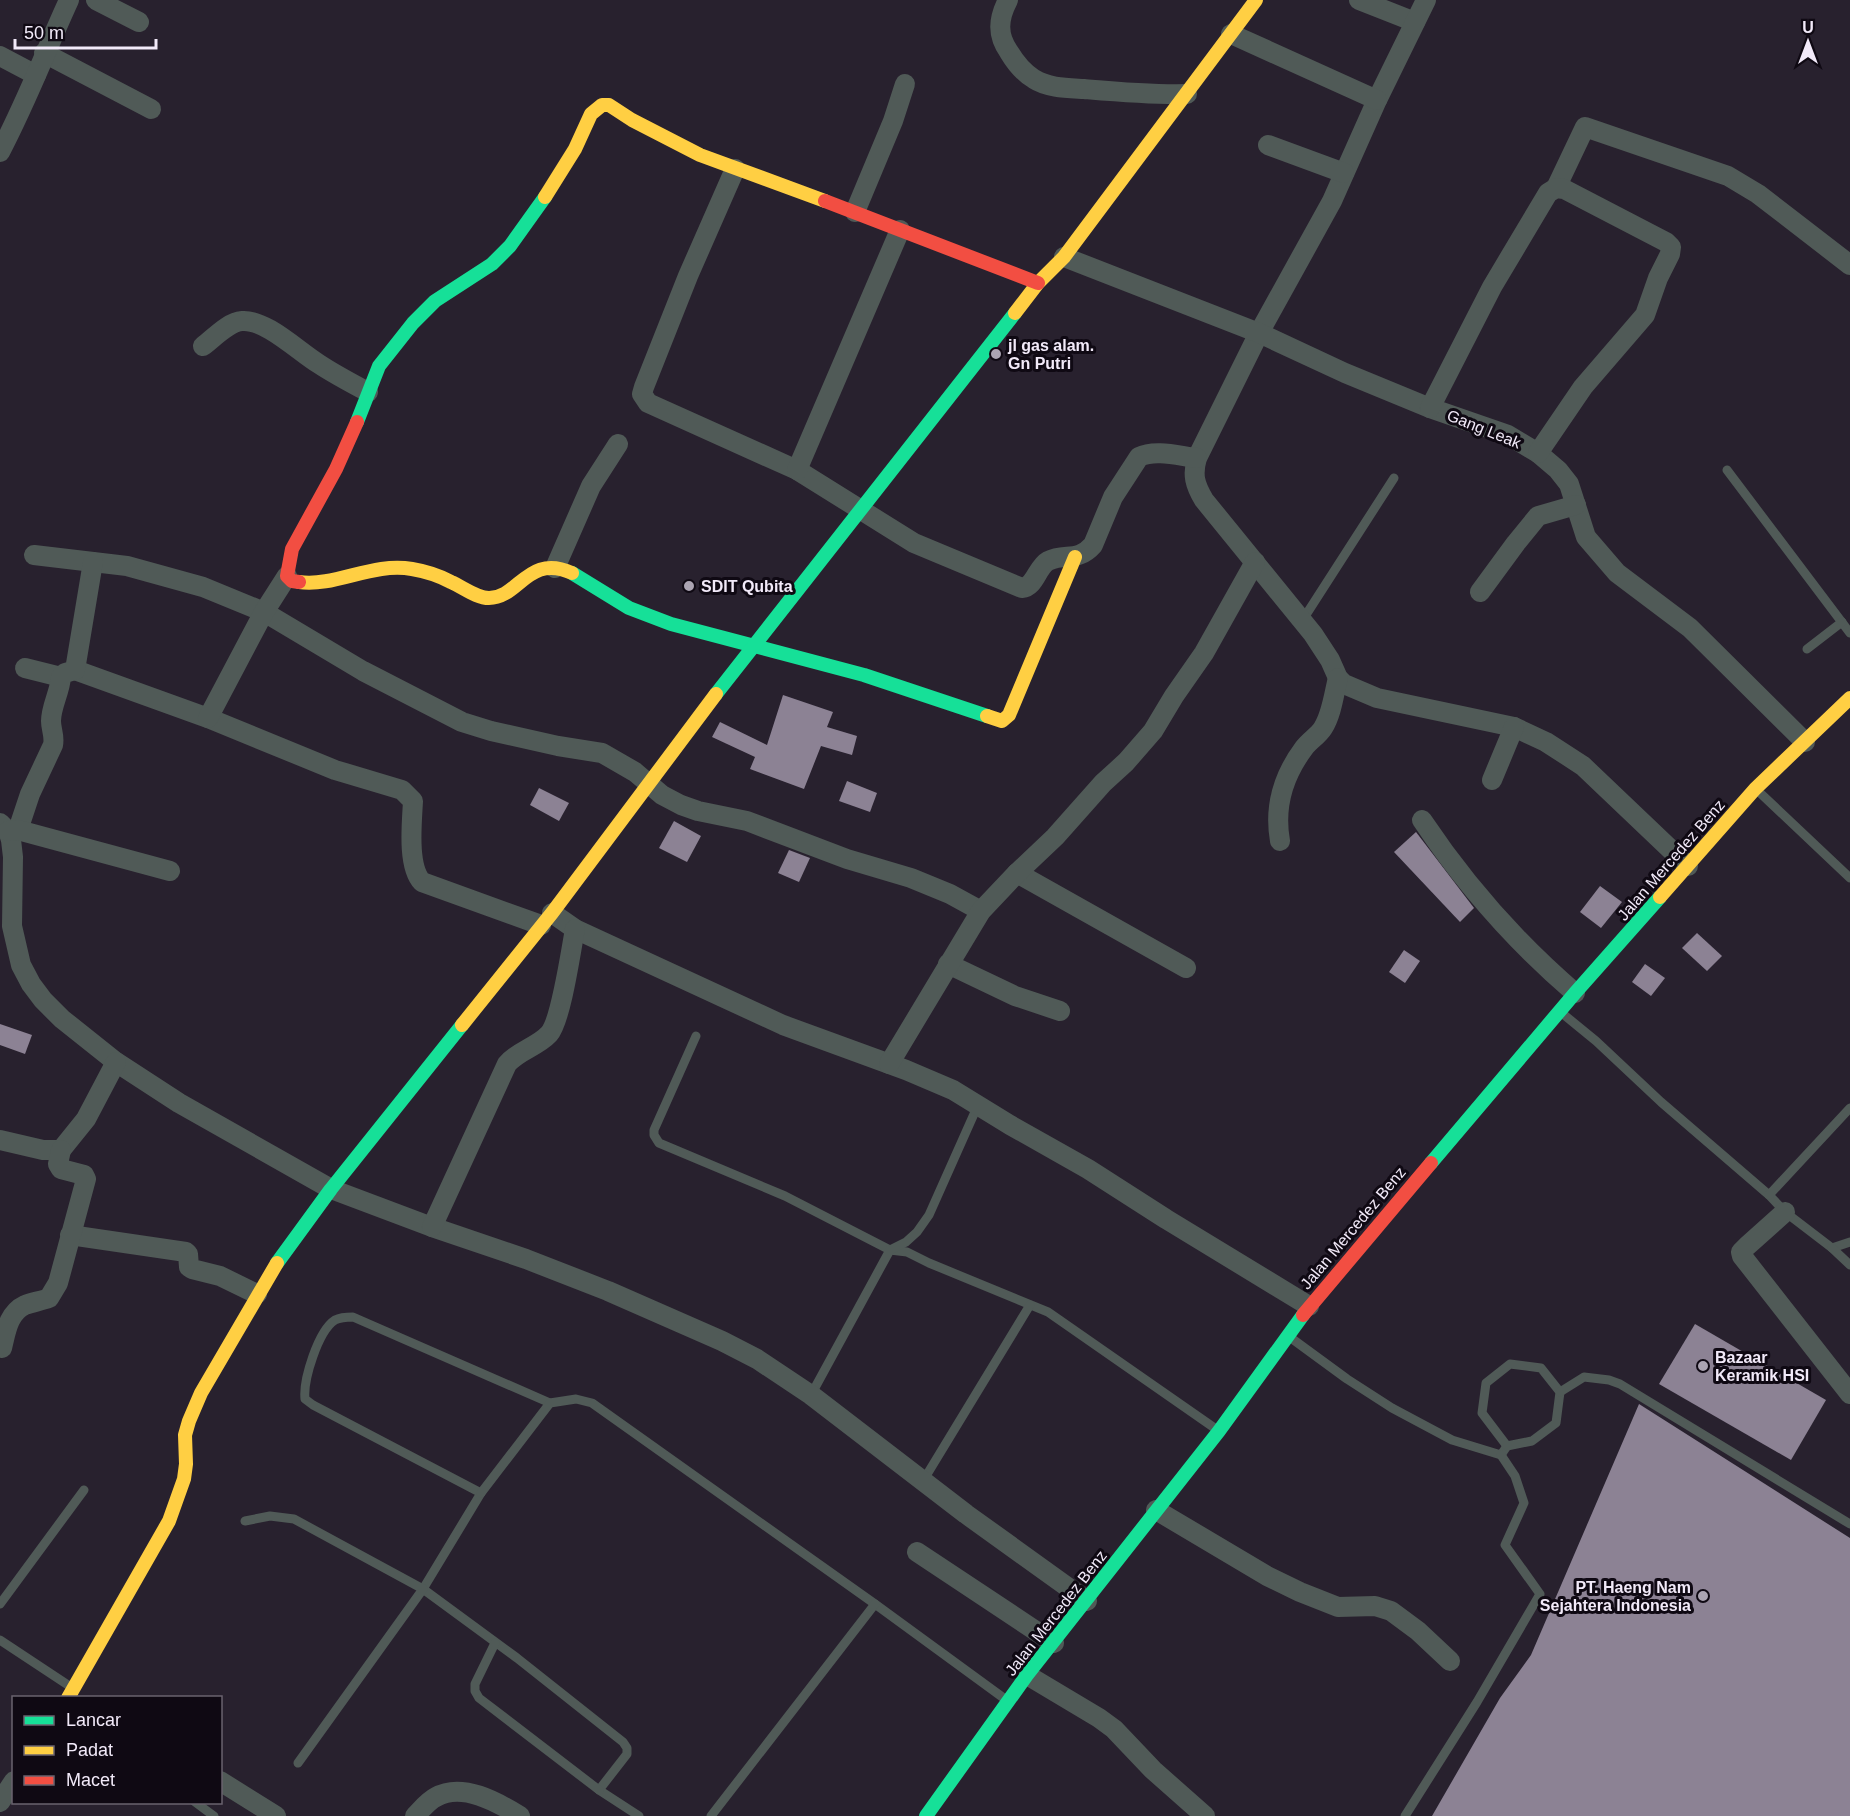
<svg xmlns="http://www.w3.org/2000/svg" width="1850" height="1816" font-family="Helvetica,sans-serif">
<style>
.building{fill:#8c8294}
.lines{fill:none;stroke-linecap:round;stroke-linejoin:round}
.lane{stroke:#505a57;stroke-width:9}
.street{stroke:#505a57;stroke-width:20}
.fast{stroke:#16e098;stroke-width:14}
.slow{stroke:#ffcf43;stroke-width:14}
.jam{stroke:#f24e42;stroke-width:14}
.poi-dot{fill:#aba4b2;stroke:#0f0913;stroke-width:2}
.labels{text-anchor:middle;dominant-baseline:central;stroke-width:6;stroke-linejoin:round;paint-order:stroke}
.poi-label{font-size:16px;font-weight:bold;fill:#f2eaf9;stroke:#0f0913;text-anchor:start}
.street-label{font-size:16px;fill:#f2eaf9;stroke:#0f0913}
</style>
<rect width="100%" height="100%" fill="#28212e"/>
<!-- building -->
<g class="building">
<polygon points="783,695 833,712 827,727 857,736 852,755 821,746 804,789 750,769 755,757 712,737 720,722 767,745"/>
<polygon points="847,781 877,793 870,812 839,801"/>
<polygon points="539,788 569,803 559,821 530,805"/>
<polygon points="674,821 701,836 687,862 659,848"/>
<polygon points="1416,832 1474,908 1460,922 1394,852"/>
<polygon points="789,850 810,858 799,882 778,873"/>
<polygon points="1600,886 1622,902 1601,928 1580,912"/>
<polygon points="1697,933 1722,956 1707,971 1682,948"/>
<polygon points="1404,950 1420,961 1405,983 1389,972"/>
<polygon points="1645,964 1665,978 1651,996 1632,982"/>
<polygon points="0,1024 32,1035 25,1054 0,1045"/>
<polygon points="1695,1324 1826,1400 1791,1460 1659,1384"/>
<polygon points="1639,1404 1850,1538 1850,1816 1432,1816 1500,1698 1531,1655"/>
</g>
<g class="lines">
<!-- lane -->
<g class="lane">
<polyline points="1727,470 1850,633"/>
<polyline points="1302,621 1394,478"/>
<polyline points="1807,649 1842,622"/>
<polyline points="1758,791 1850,878"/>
<polyline points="1563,1014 1596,1041 1661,1102 1769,1195 1785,1212 1832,1248 1850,1242"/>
<polyline points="696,1036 654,1130 654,1135 659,1143 785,1196 890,1250 907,1252 929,1263 1048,1312 1216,1429"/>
<polyline points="1769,1195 1850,1108"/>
<polyline points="1832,1248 1850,1265"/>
<polyline points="1291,1338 1347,1379 1392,1408 1452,1440 1501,1455 1507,1446"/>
<polygon points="1510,1364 1541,1368 1560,1392 1556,1423 1532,1441 1507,1446 1482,1413 1486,1383"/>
<polyline points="1560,1392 1584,1377 1609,1380 1620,1384 1850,1524"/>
<polyline points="811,1395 890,1250 906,1242 917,1232 929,1215 978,1105"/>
<path d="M550,1403L353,1317C347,1317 341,1317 335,1320C318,1331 303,1380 305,1399L313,1405L481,1493L423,1589L517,1658L623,1742L627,1748V1754L599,1790L639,1816"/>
<polyline points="923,1481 1030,1305"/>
<polyline points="481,1493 550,1403 576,1399 592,1403 875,1604 1005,1699"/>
<polyline points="245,1521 270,1516 294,1519 423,1589 298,1763"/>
<polyline points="0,1604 84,1490"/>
<polyline points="0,1640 71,1687"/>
<polyline points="495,1643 475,1684 475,1691 479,1698 599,1790"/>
<polyline points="195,1802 214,1816"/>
<polyline points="711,1816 875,1604"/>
<polyline points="1405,1816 1477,1702 1540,1594 1505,1545 1524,1503 1515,1476 1501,1455"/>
</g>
<!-- street -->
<g class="street">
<polyline points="96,0 139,22"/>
<path d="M1008,0C998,19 997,35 1009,52C1015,62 1024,73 1034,79C1048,88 1068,88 1084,89C1119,92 1152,95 1187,94"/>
<polyline points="1359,0 1415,22"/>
<path d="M1426,0L1377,100L1332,201L1259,333L1197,458C1192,475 1195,485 1204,500L1313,634L1330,660L1338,678L1344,684L1377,698L1514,727L1546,742L1583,766L1688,866"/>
<polyline points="1231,34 1377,100"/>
<polyline points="44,53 151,109"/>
<polyline points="0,56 36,75"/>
<polyline points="1268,145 1344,173"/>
<path d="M0,152C26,103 46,50 69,0"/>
<path d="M735,169L688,276L644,387L642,394L648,403L797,470L914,543L1022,588C1035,587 1037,567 1048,561C1065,552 1077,563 1093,545L1113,497L1139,457C1155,449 1179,456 1197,458"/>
<polyline points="1556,188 1585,127 1728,176 1758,194 1850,265"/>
<polyline points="855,212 893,121 905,84"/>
<polyline points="1064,257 1259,333 1345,373 1430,408 1508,435 1538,453 1558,470 1569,484 1586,537 1617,573 1690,628 1805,742"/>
<path d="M203,346C214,338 228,322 242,321C266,319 299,352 319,364C334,374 351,383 368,392"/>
<polyline points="1430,408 1492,287 1548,193 1556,188 1564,189 1666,242 1671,247 1670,254 1658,278 1645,315 1583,387 1538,453"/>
<polyline points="797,470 900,230"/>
<polyline points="34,555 127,566 203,587 264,612 363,671 462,722 491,731 558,746 602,753 635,772 662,795 681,805 698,811 747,821 847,859 911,878 950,894 981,911"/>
<polyline points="555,568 591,486 618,444"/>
<polyline points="1480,592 1516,543 1538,516 1576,505"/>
<polyline points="25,668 61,677"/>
<path d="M75,670L208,718L335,770L402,790L413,801C412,822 407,866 422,882L541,925"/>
<polyline points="208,718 264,612 287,576"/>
<polyline points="1492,780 1514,727"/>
<path d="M1422,820C1464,883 1518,944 1575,993"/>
<polyline points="0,823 8,831 11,840 13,857 12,926 21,965 31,984 43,1000 62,1019 116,1062 179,1103 331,1189 432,1227 526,1259 608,1291 722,1341 757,1359 811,1395 966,1514 1087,1601"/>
<path d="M18,830L30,794L53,745C55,736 51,730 51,721C51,706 60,692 61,677L65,673L75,670L93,562"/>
<polyline points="8,831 18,830 170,871"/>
<path d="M1280,841C1274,807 1283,776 1304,748C1310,740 1318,736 1323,728C1332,714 1334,693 1338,678"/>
<polyline points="1017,873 1186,968"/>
<polyline points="552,913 575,929 783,1025 906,1070 953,1090 1010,1125 1088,1169 1166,1219 1309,1306"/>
<polyline points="948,964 1015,996 1060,1011"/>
<polyline points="889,1064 981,911 1017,873 1055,837 1103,783 1126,762 1153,731 1174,696 1204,653 1255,562"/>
<polyline points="0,1140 43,1150 61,1150 86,1119 116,1062"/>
<polyline points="1785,1212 1747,1246 1741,1252 1742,1256 1850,1394"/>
<path d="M432,1227L507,1064C519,1050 537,1047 549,1034C561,1021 571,950 575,929"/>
<polyline points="70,1235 186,1252 188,1254 189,1267 192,1269 220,1276 257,1294"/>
<path d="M2,1348C6,1332 8,1313 25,1305C33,1302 41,1301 49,1298L58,1283L86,1179L84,1175L61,1169L58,1164L61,1150"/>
<polyline points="1156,1510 1267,1576 1300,1592 1338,1607 1375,1606 1391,1611 1418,1631 1450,1661"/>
<polyline points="917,1552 1054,1643"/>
<polyline points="1027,1675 1099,1718 1114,1729 1153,1770 1205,1816"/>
<polyline points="220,1781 276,1816"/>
<polyline points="0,1802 14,1781"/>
<path d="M415,1816C421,1810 428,1801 436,1797C462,1782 497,1802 520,1816"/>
</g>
<!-- fast -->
<g class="fast">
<polyline points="357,422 379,366 413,323 435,301 492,264 510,246 545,197"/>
<polyline points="572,573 629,608 671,624 864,675 987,716"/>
<polyline points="716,694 1015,313"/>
<polyline points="1431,1163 1575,993 1660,897"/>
<polyline points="277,1263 331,1189 462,1025"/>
<polyline points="926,1816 1027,1675 1219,1431 1303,1315"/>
</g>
<!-- slow -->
<g class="slow">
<polyline points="545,197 575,149 591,114 602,105 609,105 632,120 700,155 825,201"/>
<polyline points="1015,313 1038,283 1064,257 1256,0"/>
<path d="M299,582C336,587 372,562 412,569C424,571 440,576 451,582C463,587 476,598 489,598C519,598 528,553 572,573"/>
<polyline points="987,716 1002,721 1009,715 1075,557"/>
<polyline points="1660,897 1755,789 1850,698"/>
<polyline points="462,1025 552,913 716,694"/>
<polyline points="68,1698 169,1521 184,1479 186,1464 185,1435 189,1421 201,1393 277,1263"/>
</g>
<!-- jam -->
<g class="jam">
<polyline points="825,201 1038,283"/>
<polyline points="299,582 292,581 287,576 292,549 336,469 357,422"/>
<polyline points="1303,1315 1431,1163"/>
</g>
</g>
<!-- markers -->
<g class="poi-dot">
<circle cx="996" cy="354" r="6"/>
<circle cx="689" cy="586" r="6"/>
<circle cx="1703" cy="1366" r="6"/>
<circle cx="1703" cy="1596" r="6"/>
</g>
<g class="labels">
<!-- poi labels -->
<g class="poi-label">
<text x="1008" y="345">jl gas alam.<tspan x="1008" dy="18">Gn Putri</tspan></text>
<text x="701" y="586">SDIT Qubita</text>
<text x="1715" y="1357">Bazaar<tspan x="1715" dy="18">Keramik HSI</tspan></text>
<text x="1691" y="1587" text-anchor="end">PT. Haeng Nam<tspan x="1691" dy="18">Sejahtera Indonesia</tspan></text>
</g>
<!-- street labels -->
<g class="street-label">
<text transform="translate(1484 429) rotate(22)">Gang Leak</text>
<text transform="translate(1671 860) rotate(-49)">Jalan Mercedez Benz</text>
<text transform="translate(1353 1228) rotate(-50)">Jalan Mercedez Benz</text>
<text transform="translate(1056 1613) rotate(-52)">Jalan Mercedez Benz</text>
</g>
</g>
<!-- legend -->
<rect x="12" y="1696" width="210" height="108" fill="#0f0913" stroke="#6a636f" stroke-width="1.5"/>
<rect x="24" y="1716" width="30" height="9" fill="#16e098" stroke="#6a636f" stroke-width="1.5"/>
<text x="66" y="1726" font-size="18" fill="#f2eaf9">Lancar</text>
<rect x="24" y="1746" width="30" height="9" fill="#ffcf43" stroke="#6a636f" stroke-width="1.5"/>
<text x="66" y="1756" font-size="18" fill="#f2eaf9">Padat</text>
<rect x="24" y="1776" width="30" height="9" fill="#f24e42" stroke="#6a636f" stroke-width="1.5"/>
<text x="66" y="1786" font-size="18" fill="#f2eaf9">Macet</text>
<!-- north arrow -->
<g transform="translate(1808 42)" stroke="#0f0913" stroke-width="4.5" paint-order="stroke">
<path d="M0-4.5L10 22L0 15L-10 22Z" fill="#f2eaf9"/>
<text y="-9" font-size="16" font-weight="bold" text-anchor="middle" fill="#f2eaf9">U</text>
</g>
<!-- scale -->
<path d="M15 39v9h141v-9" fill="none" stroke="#f2eaf9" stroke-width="3"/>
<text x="24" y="39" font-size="18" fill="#f2eaf9" stroke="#0f0913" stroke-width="4.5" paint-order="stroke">50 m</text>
</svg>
